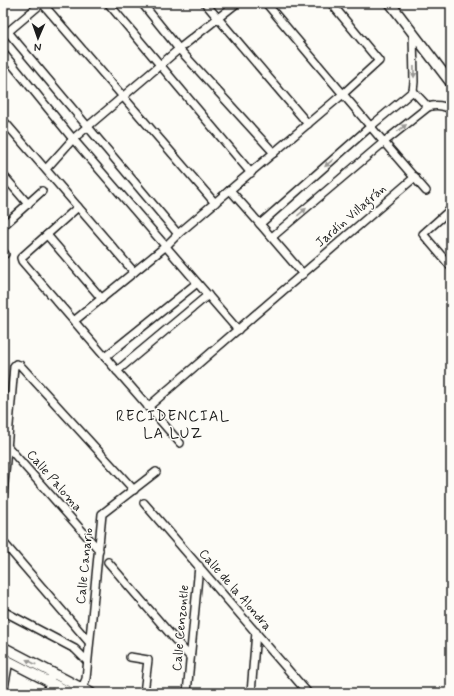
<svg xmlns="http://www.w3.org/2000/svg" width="454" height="696" font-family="Mynerve,sans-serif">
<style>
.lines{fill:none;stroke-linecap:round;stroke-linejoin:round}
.street-casing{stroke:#1c1c1c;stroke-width:10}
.secondary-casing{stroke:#1c1c1c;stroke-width:12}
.street{stroke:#fdfcf7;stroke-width:7}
.secondary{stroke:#fdfcf7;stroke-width:9}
.oneway{fill:#989794}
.labels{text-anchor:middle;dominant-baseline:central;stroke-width:3;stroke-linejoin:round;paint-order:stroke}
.street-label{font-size:13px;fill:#1c1c1c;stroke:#fdfcf7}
.quarter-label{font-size:15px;letter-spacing:1px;fill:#1c1c1c;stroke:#fdfcf7}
</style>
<rect width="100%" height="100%" fill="#fdfcf7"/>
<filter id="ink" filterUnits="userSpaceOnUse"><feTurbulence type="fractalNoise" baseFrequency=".025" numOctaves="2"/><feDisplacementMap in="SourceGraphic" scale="8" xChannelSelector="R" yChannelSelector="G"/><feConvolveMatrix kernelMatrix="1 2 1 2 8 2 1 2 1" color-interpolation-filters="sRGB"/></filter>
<g filter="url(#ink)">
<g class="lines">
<!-- street casing -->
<g class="street-casing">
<g id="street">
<polyline points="108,3 251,173"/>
<polyline points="142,3 179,49 274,153"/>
<polyline points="205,3 308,124"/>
<path d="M266,3C319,66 372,129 426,191"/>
<polyline points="8,32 178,234"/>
<polyline points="3,36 42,3 215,203"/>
<polyline points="3,53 73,139 238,330"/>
<polyline points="413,91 428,107"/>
<polyline points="3,120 134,272"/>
<polyline points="46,169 73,139 179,49 237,3"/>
<polyline points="3,175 28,204"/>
<polyline points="230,190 260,224 303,274"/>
<polyline points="78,207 23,256 21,258 22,261 105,357 180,443"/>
<polyline points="451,209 423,234 451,267"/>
<polyline points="260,224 371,126 413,91 414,82 413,33"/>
<polyline points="3,226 42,191"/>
<polyline points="47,235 102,299"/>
<path d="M272,237L384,142L428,107C437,104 443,106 451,109"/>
<polyline points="3,252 5,254"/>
<polyline points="74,321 166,246 178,234 343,94 379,61 331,3"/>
<polyline points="105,357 197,283"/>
<polyline points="117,371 208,295"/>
<polyline points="148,407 415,177"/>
<polyline points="8,447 99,550"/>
<polyline points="3,496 14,366 16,364 20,365 134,490"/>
<polyline points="144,503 308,693"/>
<polyline points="3,542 89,642"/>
<polyline points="108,562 190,657"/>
<polyline points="3,611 75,649 87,661"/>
<polyline points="130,657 148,660 144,693"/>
<polyline points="82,688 86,679 102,514 156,472"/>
<polyline points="3,693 9,661"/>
<polyline points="47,693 52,673"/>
<polyline points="187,693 199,566"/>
<polyline points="251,693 256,632"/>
</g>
</g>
<!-- secondary casing -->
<g class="secondary-casing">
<g id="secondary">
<polyline points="390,3 451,83"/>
<polyline points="3,647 91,693"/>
<polyline points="3,658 71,693"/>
</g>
</g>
<!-- street -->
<use href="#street" class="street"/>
<!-- secondary -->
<use href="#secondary" class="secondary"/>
</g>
<!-- one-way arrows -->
<defs><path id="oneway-solid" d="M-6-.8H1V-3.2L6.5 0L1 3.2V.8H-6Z"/></defs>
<g class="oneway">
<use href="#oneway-solid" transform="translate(414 72) rotate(89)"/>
<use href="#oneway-solid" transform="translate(402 128) rotate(-38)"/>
<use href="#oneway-solid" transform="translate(329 163) rotate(139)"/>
<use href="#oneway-solid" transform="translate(302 212) rotate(-40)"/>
<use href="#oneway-solid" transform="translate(31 662) rotate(-152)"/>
</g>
</g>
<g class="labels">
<!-- street labels -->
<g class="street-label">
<text transform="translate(351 216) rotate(-41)">Jardín Villagrán</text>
<text transform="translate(54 481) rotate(49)">Calle Paloma</text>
<text transform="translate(85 566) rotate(-84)">Calle Canario</text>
<text transform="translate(235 590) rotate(49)">Calle de la Alondra</text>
<text transform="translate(181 628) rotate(-85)">Calle Cenzontle</text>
</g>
<!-- quarter labels -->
<g class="quarter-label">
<text x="173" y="417">RECIDENCIAL<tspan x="173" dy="17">LA LUZ</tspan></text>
</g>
</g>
<!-- margin -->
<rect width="454" height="696" fill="none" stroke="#fdfcf7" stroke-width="16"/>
<rect x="8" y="8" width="438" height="680" fill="none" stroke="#1c1c1c" stroke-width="1.5" filter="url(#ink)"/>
<!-- north arrow -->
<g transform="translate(38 38) rotate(182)" stroke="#fdfcf7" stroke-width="3" paint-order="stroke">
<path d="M0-3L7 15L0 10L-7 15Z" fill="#1c1c1c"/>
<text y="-6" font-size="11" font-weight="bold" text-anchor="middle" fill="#1c1c1c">N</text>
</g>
</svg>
